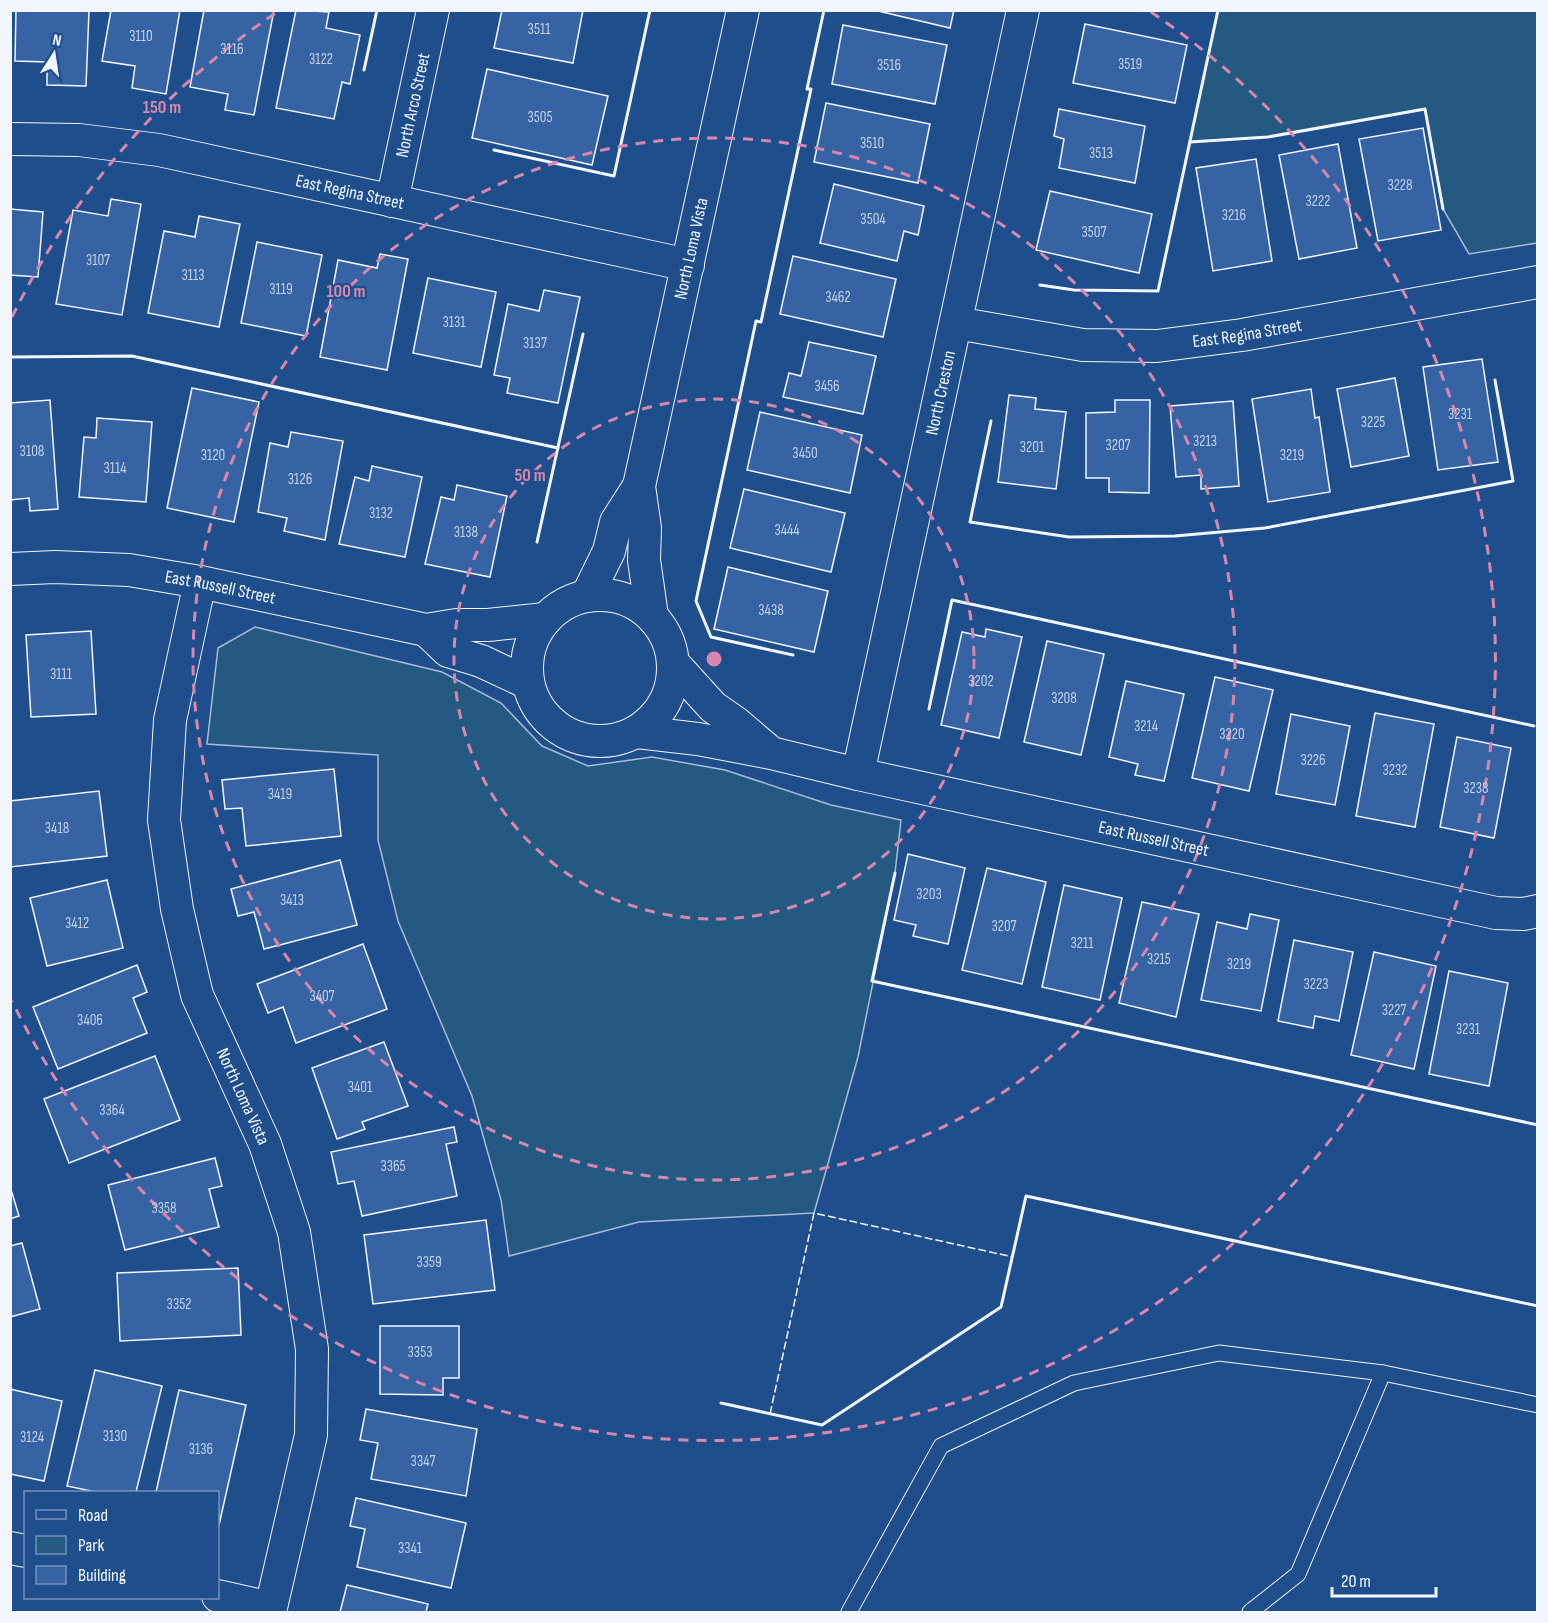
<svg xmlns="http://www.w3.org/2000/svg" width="1548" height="1623" font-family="'Sofia Sans Condensed',sans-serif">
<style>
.green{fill:#245a82;stroke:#a8bbd7;stroke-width:1.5}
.building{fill:#3563a3;stroke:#f2f6ff;stroke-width:1.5}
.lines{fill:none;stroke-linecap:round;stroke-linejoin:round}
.lane-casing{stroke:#f2f6ff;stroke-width:17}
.street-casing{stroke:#f2f6ff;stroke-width:34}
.lane{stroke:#1f4e8c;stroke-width:15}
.street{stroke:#1f4e8c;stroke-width:32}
.fence{stroke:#f2f6ff;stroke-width:1.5;stroke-dasharray:8 3;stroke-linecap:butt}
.wall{stroke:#f2f6ff;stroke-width:3}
.ring{fill:none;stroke:#da87ad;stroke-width:3;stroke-dasharray:10 8}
.labels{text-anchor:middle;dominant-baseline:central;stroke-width:4.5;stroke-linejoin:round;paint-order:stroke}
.number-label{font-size:15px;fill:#c3d1e8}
.street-label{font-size:18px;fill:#f2f6ff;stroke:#1f4e8c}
.centre{fill:#da87ad;stroke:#1f4e8c;stroke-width:3}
.ring-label{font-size:18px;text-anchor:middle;font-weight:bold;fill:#da87ad;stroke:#1f4e8c;stroke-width:4.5;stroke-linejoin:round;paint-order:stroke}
</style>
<rect width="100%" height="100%" fill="#1f4e8c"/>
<!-- green -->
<g class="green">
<polygon points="1218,11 1537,11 1537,243 1469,254 1443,209 1425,109 1268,137 1190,142"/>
<polygon points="255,627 442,672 501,703 542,746 588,766 652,757 725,770 831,805 901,820 895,873 858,1057 814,1213 639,1222 509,1256 501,1200 472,1096 398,921 378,840 378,755 207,744 218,648"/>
</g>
<!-- building -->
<g class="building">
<polygon points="16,10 89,11 86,86 47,85 47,62 15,61"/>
<polygon points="111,10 180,10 166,94 132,88 135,66 102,61"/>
<polygon points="204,10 274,10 254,115 225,110 228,94 190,87"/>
<polygon points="296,10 329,12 326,28 360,35 350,84 342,82 334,119 276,108"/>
<polygon points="502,10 583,10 573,63 494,48"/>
<polygon points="874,10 954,10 950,28"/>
<polygon points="1085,24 1187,45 1175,103 1073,83"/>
<polygon points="843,25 947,45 935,104 832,84"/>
<polygon points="487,69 608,96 592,165 472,138"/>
<polygon points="826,103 930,124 918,183 814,162"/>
<polygon points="1059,109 1145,126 1135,183 1059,168 1064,139 1054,136"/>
<polygon points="1423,128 1441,230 1378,241 1359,139"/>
<polygon points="1338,144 1357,248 1299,259 1279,155"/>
<polygon points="1256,159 1272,261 1213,271 1196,168"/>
<polygon points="834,184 924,206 918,235 904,231 897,261 820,243"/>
<polygon points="1050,191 1152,214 1139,273 1036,250"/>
<polygon points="111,199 141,204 122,315 56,304 73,210 108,216"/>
<polygon points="10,209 43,212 38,277 10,275"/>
<polygon points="199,216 240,224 219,327 148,313 164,231 195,237"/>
<polygon points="257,242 322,255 306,336 241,323"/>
<polygon points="380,254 408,259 387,370 320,357 338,260 377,268"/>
<polygon points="793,256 896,279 883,337 780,314"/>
<polygon points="428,278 496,292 481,367 413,353"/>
<polygon points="544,290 580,297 558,403 507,393 510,378 494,375 508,304 539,311"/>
<polygon points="809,342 876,356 863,414 783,397 789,373 801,376"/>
<polygon points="1482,359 1498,462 1438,470 1423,367"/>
<polygon points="1395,378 1409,456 1351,467 1337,389"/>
<polygon points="192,388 259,402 234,522 167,508"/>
<polygon points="1311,389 1315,418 1319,417 1330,492 1268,502 1252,399"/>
<polygon points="1009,395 1036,398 1035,409 1066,412 1056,489 998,482"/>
<polygon points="50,400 58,509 30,511 29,498 10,500 10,403"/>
<polygon points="1115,400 1150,400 1149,493 1109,492 1109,478 1086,478 1086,413 1115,412"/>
<polygon points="1233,401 1239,486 1201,489 1201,475 1176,477 1170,406"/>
<polygon points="760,412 862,435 850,493 747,470"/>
<polygon points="97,418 152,422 146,502 79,497 84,437 96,438"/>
<polygon points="291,432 343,441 325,540 284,531 287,518 258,512 270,443 288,447"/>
<polygon points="372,466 422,477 405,557 339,544 355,477 369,481"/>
<polygon points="457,485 507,496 490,577 425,564 441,497 454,500"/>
<polygon points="744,489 845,513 831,572 730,548"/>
<polygon points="728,567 828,591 814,652 714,629"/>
<polygon points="986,629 1022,637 999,738 941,725 962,632 985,637"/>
<polygon points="91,631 96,714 31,717 26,635"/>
<polygon points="1047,641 1104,654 1081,755 1024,742"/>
<polygon points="1215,677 1273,690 1249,791 1192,778"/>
<polygon points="1126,681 1184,694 1164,781 1135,775 1138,764 1109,757"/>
<polygon points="1375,713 1434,724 1415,827 1356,816"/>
<polygon points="1291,714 1350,726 1335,805 1276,794"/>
<polygon points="1457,737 1511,748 1494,838 1440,827"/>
<polygon points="334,769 341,836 246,846 242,808 225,809 222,780"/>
<polygon points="99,791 107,856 10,867 10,801"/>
<polygon points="908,854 965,868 948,944 913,936 916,925 894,920"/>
<polygon points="340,860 357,925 264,949 254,912 238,916 231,889"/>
<polygon points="987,868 1046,882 1022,984 962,970"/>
<polygon points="107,880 123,948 47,966 30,898"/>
<polygon points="1064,885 1122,898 1100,1000 1042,987"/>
<polygon points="1142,902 1199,914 1176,1017 1119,1003"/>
<polygon points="1250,914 1279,920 1261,1011 1201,1000 1217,922 1247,929"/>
<polygon points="1294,940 1353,952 1339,1021 1315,1016 1313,1028 1278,1021"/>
<polygon points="363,944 387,1009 296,1043 283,1007 268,1013 257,984"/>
<polygon points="1374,952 1436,966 1414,1069 1351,1055"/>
<polygon points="137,965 147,992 133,998 147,1033 58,1069 33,1007"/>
<polygon points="1449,971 1508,983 1489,1086 1429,1074"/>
<polygon points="384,1042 408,1106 362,1122 365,1129 337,1139 312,1068"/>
<polygon points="155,1056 180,1120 69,1163 44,1099"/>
<polygon points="454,1127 457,1142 446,1144 457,1196 362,1216 354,1181 338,1184 331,1152"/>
<polygon points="215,1158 222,1186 209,1189 219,1227 125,1250 108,1185"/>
<polygon points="10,1186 19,1216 10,1219"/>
<polygon points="486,1220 495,1290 373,1304 364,1235"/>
<polygon points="22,1243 40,1309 10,1317 10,1246"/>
<polygon points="238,1268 241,1335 120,1341 117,1273"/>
<polygon points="380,1326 459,1326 459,1378 443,1378 443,1395 380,1394"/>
<polygon points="95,1370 162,1386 136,1492 96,1492 67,1486"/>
<polygon points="10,1389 62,1401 44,1481 10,1474"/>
<polygon points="179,1390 246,1405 219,1525 218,1492 156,1492"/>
<polygon points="366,1409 477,1429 466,1496 371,1479 378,1443 360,1440"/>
<polygon points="356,1498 466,1523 451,1588 357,1567 365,1529 350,1526"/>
<polygon points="347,1585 428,1604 426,1612 340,1612"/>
</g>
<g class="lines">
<!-- lane casing -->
<g class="lane-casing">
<g id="lane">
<polyline points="849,1612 941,1446 1074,1383 1219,1353 1383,1373 1538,1405"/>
<polyline points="1250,1612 1298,1574 1383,1373"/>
</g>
</g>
<!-- street casing -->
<g class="street-casing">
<g id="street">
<path id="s1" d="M10,139L79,140L159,150L688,265"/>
<path id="s2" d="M392,201L433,10"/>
<path id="s3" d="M956,323L1083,345L1157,346L1242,335L1538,282"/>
<path id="s4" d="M10,569L55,567L129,570L200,582L426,630L456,625H488L545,619"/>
<path id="s5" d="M200,582L170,720L164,820L177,909L197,995L265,1144L294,1232L312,1349L311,1435L270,1612"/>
<circle cx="600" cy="668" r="73"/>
<polyline points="587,596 609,551 616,522 639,486"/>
<path id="s6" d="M652,616L644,560L645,528L639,486L743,10"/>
<polyline points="426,630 448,651 481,661 528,683"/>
<polyline points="674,664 713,707 736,723 770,752"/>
<path id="s7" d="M637,732L698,739L771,753L858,774L1496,913L1523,914L1538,911"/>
<path id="s8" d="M858,774L1023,10"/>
<polyline points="10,1548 26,1551"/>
<polyline points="218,1596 271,1608"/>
</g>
</g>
<!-- lane -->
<use href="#lane" class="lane"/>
<!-- street -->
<use href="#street" class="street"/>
<!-- fence -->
<polyline class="fence" points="770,1414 814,1213 1013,1257"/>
<!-- wall -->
<g class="wall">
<polyline points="364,70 377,10"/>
<polyline points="1190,142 1268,137 1425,109 1443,209"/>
<polyline points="494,150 614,176 650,10"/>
<polyline points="1040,285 1074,290 1158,291 1218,10"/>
<polyline points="10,357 132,356 558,448"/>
<polyline points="991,421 970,522 1069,537 1175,536 1265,528 1513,481 1495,380"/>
<polyline points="537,542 583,334"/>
<polyline points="793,655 711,637 696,601 756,321 761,322 811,89 807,89 824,10"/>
<polyline points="929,709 952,600 1534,726"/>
<polyline points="895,873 872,981 1538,1125"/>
<polyline points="721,1403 822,1425 1001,1307 1026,1196 1538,1306"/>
</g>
</g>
<!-- distance rings -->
<g class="ring">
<circle cx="714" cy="659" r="260"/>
<circle cx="714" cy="659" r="521"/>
<path d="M12 317A781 781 0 0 1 277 12M1151 12A781 781 0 1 1 12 1001"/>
</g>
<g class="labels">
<!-- number labels -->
<g class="number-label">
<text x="539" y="29">3511</text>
<text x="141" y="36">3110</text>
<text x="232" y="49">3116</text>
<text x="321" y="59">3122</text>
<text x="1130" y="64">3519</text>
<text x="889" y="65">3516</text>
<text x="540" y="117">3505</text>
<text x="872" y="143">3510</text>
<text x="1101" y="153">3513</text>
<text x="1400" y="185">3228</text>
<text x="1318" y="201">3222</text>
<text x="1234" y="215">3216</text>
<text x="873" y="219">3504</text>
<text x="1094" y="232">3507</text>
<text x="98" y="260">3107</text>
<text x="193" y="275">3113</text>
<text x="281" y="289">3119</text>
<text x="838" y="297">3462</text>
<text x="454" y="322">3131</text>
<text x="535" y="343">3137</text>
<text x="827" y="386">3456</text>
<text x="1460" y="414">3231</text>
<text x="1373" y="422">3225</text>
<text x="1205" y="441">3213</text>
<text x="1118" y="445">3207</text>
<text x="1032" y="447">3201</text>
<text x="32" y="451">3108</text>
<text x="805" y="453">3450</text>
<text x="213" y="455">3120</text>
<text x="1292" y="455">3219</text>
<text x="115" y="468">3114</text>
<text x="300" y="479">3126</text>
<text x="381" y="513">3132</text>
<text x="787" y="530">3444</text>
<text x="466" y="532">3138</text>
<text x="771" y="610">3438</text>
<text x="61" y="674">3111</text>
<text x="981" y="681">3202</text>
<text x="1064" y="698">3208</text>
<text x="1146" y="726">3214</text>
<text x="1232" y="734">3220</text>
<text x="1313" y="760">3226</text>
<text x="1395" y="770">3232</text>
<text x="1476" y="788">3238</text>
<text x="280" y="794">3419</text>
<text x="57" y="828">3418</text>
<text x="929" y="894">3203</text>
<text x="292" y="900">3413</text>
<text x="77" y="923">3412</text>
<text x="1004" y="926">3207</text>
<text x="1082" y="943">3211</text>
<text x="1159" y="959">3215</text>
<text x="1239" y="964">3219</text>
<text x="1316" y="984">3223</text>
<text x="322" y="996">3407</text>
<text x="1394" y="1010">3227</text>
<text x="90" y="1020">3406</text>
<text x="1468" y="1029">3231</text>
<text x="360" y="1087">3401</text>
<text x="112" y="1110">3364</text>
<text x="393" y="1166">3365</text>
<text x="164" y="1208">3358</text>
<text x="429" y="1262">3359</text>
<text x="179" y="1304">3352</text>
<text x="420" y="1352">3353</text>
<text x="115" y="1436">3130</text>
<text x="32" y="1437">3124</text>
<text x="201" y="1449">3136</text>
<text x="423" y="1461">3347</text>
<text x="410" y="1548">3341</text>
</g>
<!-- street labels -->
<g class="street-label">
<text stroke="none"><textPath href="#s2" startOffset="98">North Arco Street</textPath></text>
<text stroke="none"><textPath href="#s1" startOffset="345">East Regina Street</textPath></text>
<text stroke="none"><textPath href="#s6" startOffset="374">North Loma Vista</textPath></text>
<text stroke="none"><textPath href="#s3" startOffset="294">East Regina Street</textPath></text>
<text stroke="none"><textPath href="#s8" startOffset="390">North Creston</textPath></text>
<text stroke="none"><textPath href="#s4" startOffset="212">East Russell Street</textPath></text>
<text stroke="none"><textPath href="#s7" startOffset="528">East Russell Street</textPath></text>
<text stroke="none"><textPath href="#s5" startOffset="531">North Loma Vista</textPath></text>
</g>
</g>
<circle cx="714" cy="659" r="9" class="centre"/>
<g class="ring-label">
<text x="162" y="113">150 m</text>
<text x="346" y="297">100 m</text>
<text x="530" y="481">50 m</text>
</g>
<!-- border -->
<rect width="1548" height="1623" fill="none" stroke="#f2f6ff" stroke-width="24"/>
<!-- legend -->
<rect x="24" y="1491" width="195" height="108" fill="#1f4e8c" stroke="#7391ba" stroke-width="1.5"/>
<rect x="36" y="1510" width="30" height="9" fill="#1f4e8c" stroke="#7391ba" stroke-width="1.5"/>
<text x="78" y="1521" font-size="18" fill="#f2f6ff">Road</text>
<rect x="36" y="1536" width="30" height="18" fill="#245a82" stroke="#7391ba" stroke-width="1.5"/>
<text x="78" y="1551" font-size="18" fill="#f2f6ff">Park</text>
<rect x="36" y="1566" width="30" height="18" fill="#3563a3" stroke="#7391ba" stroke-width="1.5"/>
<text x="78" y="1581" font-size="18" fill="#f2f6ff">Building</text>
<!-- north arrow -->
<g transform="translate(54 54) rotate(12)" stroke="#1f4e8c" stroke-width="4.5" paint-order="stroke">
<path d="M0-4.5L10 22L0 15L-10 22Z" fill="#f2f6ff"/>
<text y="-9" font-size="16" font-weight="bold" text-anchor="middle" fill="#f2f6ff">N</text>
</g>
<!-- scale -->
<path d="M1332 1587v9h104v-9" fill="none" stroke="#f2f6ff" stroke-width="3"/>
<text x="1341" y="1587" font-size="18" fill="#f2f6ff" stroke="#1f4e8c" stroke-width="4.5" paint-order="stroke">20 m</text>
</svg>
